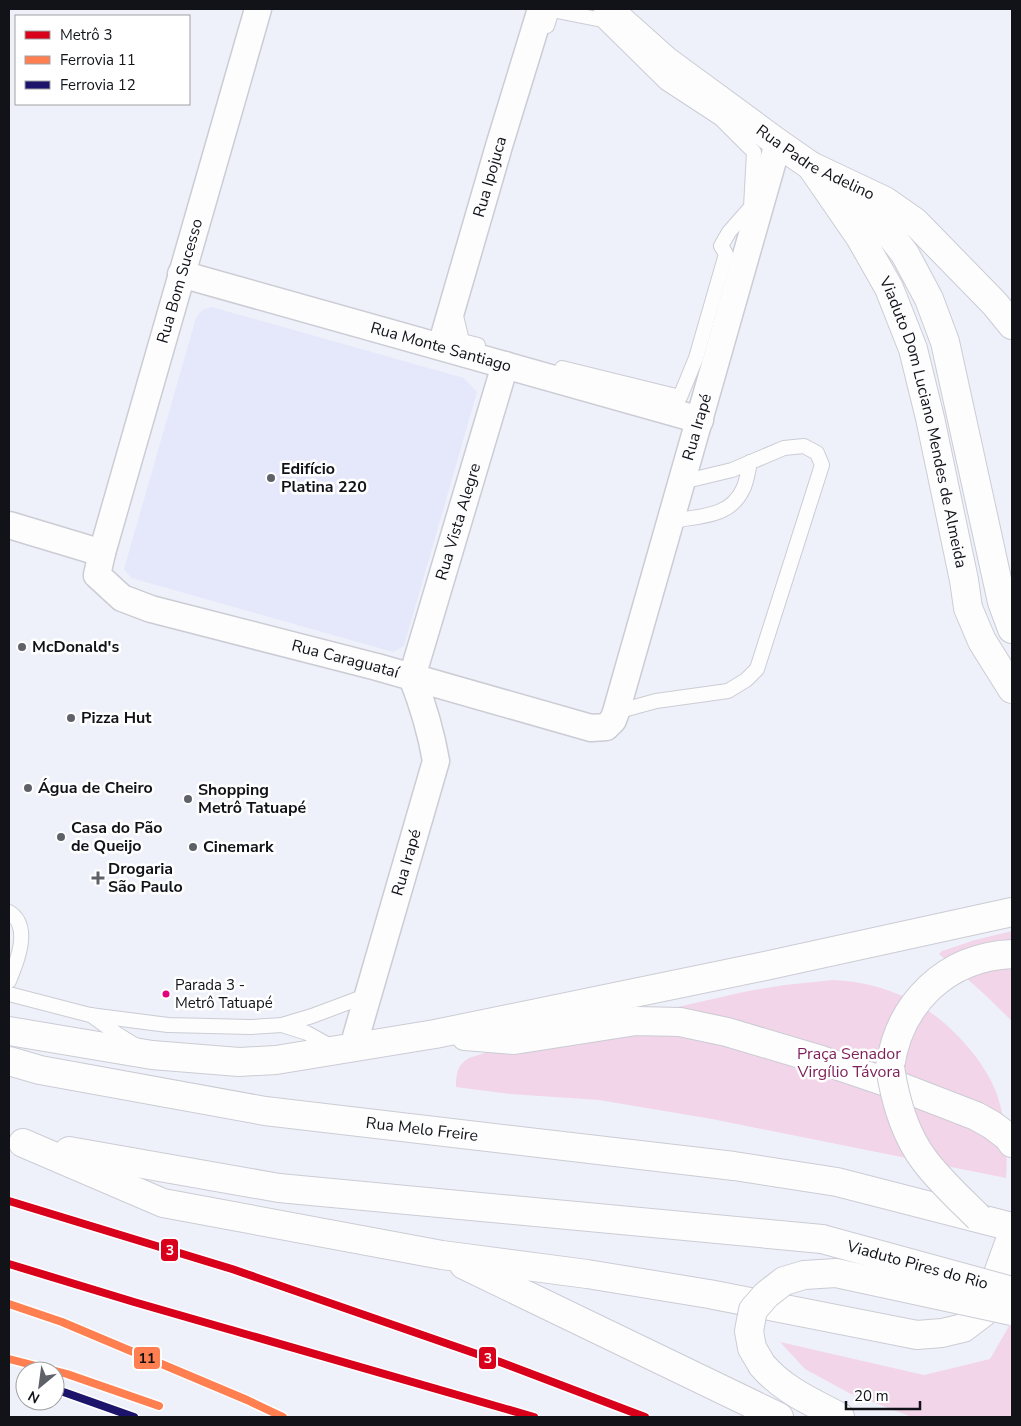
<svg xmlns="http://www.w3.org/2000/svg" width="1021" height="1426" font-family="'Nunito Sans',sans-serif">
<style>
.built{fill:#e5e8fb}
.green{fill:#f2d5e8}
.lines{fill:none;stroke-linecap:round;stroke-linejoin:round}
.lane-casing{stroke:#cbccd4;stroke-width:16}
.street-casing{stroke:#cbccd4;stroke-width:29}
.secondary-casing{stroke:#cbccd4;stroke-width:30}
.highway-casing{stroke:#cbccd4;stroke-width:30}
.lane{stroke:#fdfdfe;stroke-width:14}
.street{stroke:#fdfdfe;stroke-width:26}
.secondary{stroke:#fdfdfe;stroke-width:28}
.highway{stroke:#fdfdfe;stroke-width:28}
.highway-bridge-casing{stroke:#cbccd4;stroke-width:30;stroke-linecap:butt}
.highway-bridge{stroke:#fdfdfe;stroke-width:28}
.rail-1-casing{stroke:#fff;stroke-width:11}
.rail-2-casing{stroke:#fff;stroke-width:11}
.rail-1{stroke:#ff7f50;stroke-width:8}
.rail-2{stroke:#1c146b;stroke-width:8}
.metro-1-casing{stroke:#fff;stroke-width:11}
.metro-1{stroke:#d9001c;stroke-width:8}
.poi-dot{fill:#5f6168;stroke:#fff;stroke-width:2}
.bus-dot{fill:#e5007d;stroke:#fff;stroke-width:2}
.labels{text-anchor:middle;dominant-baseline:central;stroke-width:5;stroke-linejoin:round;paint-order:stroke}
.bus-label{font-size:15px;fill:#111319;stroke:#fff;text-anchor:start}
.street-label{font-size:16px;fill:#111319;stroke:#fff}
.poi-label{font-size:16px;font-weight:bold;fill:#111319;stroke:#fff;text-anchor:start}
.park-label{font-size:16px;fill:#7d1f58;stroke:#fff}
.line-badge{stroke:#fff;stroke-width:2}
.badge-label{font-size:14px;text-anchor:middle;font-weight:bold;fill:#fff}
.pale-badge-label{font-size:14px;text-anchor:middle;font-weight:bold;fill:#111}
</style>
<rect width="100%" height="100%" fill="#eff1fa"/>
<!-- built -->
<polygon class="built" points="212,307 464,378 477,392 404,646 393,652 131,578 124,569 196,318 202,310"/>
<!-- green -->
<g class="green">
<polygon points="1012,931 1012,1021 982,992 939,954 942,951 975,940"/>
<path d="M833,980C889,983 931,1004 968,1047C979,1060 990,1076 996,1092C1006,1119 1008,1150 1006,1178L712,1119L599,1100L510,1094L456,1087C456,1074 457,1065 469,1058L510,1045L748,991L785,985Z"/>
<polygon points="1012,1321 1012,1417 912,1417 849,1393 805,1369 780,1342 924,1375 990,1359"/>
</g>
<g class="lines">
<!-- lane casing -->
<g class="lane-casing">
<g id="lane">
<polyline points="547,26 552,10 602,20 666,83 721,119 754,152 751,207 729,232 721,246 726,254 696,358 680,397 562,368"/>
<polyline points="455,312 462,341 478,345"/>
<path d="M671,521C698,516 730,518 743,489C747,481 748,471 750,462"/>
<polyline points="616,712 656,701 728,691 746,680 757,669 822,465 817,453 804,446 784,448 732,470 682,482"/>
<path d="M9,912C32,926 17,962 9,981"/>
<polyline points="9,994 90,1015 168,1025 251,1027 282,1025 312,1016 368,995"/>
<polyline points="91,1015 117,1034 135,1045"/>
<polyline points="282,1025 307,1033 334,1048"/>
</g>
</g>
<!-- street casing -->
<g class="street-casing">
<g id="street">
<path id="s1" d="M258,9L102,553L97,575L122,598L151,609L377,667L591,728L606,727L613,720L616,712L778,143"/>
<path id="s2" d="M181,274L700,420"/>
<path id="s3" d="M441,346L499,146L541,9"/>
<polyline points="9,525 102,553"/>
<path id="s4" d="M412,677L505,365"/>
<path id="s5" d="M353,1047L436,761C431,732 423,705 412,677"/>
</g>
</g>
<!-- secondary casing -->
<g class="secondary-casing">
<g id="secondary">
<path id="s6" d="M608,9L665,60L778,143L811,166L885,201L915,222L995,304L1012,325"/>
<path id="s7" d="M811,166L860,237L889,288L913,349L930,418L964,580L968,608L982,641L1012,689"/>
<polyline points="856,190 905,254 929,299 945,342 1002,602 1012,629"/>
</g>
</g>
<!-- highway casing -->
<g class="highway-casing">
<g id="highway">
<polyline points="9,1031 152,1055 239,1062 276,1060 435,1034 765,966 1012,912"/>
<polyline points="465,1036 514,1040 636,1021 680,1022 727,1032 821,1060 901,1087 976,1116 992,1125 1008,1137 1012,1143"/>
<path id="s8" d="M9,1061L40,1070L265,1111L734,1166L837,1182L1012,1227"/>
<path d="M890,1067C899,1003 946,957 1012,954"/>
<polyline points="23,1143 163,1203 442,1255 587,1274 709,1294 917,1335 942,1333 963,1328 984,1312 1012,1235"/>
<polyline points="69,1151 279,1188 822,1239"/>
<polyline points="464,1265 779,1417"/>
<path d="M762,1365C783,1390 812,1402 840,1417"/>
</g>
</g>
<!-- lane -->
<use href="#lane" class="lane"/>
<!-- street -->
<use href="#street" class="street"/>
<!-- secondary -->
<use href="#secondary" class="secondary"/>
<!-- highway -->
<use href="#highway" class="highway"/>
<!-- highway-bridge casing -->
<g class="highway-bridge-casing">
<g id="highway-bridge">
<path d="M890,1067C895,1100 905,1135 925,1161C941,1182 961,1200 979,1218"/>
<path id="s9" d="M822,1239L1012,1291"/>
<polyline points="762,1365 752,1348 749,1331 753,1310 766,1295 784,1281 804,1275 836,1273 1012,1311"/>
</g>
</g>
<!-- highway-bridge -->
<use href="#highway-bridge" class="highway-bridge"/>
<!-- rail-1 casing -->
<g class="rail-1-casing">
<g id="rail-1">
<polyline points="9,1304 62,1322 247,1400 283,1417"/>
<polyline points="9,1359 67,1374 159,1406"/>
</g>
</g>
<!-- rail-2 casing -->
<g class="rail-2-casing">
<polyline id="rail-2" points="55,1389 134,1417"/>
</g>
<!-- rail-1 -->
<use href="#rail-1" class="rail-1"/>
<!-- rail-2 -->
<use href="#rail-2" class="rail-2"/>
<!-- metro-1 casing -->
<g class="metro-1-casing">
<g id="metro-1">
<polyline points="9,1201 232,1269 500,1362 645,1417"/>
<polyline points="9,1264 134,1302 534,1417"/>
</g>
</g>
<!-- metro-1 -->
<use href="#metro-1" class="metro-1"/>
</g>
<!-- markers -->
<g class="poi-dot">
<circle cx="271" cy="478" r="5"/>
<circle cx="22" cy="647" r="5"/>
<circle cx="71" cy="718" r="5"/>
<circle cx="28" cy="788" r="5"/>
<circle cx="188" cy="799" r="5"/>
<circle cx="61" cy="837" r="5"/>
<circle cx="193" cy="847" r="5"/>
<path d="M95.5 870.5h5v5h5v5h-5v5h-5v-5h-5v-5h5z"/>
</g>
<circle class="bus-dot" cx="166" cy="994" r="4.5"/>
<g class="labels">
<!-- bus labels -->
<g class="bus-label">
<text x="175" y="985">Parada 3 -<tspan x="175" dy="18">Metrô Tatuapé</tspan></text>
</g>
<!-- street labels -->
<g class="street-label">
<text stroke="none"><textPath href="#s6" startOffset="259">Rua Padre Adelino</textPath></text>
<text stroke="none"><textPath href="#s3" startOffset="176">Rua Ipojuca</textPath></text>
<text transform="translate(180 281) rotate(-74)">Rua Bom Sucesso</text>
<text stroke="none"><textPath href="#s2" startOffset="270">Rua Monte Santiago</textPath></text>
<text stroke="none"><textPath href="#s7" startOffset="284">Viaduto Dom Luciano Mendes de Almeida</textPath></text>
<text stroke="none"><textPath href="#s1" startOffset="1439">Rua Irapé</textPath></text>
<text stroke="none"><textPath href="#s4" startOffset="162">Rua Vista Alegre</textPath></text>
<text stroke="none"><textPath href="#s1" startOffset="854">Rua Caraguataí</textPath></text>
<text stroke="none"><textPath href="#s5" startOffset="192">Rua Irapé</textPath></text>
<text stroke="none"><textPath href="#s8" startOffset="419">Rua Melo Freire</textPath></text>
<text stroke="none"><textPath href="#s9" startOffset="99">Viaduto Pires do Rio</textPath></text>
</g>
<!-- poi labels -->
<g class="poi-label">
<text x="281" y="469">Edifício<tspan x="281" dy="18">Platina 220</tspan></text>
<text x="32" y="647">McDonald's</text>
<text x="81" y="718">Pizza Hut</text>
<text x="38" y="788">Água de Cheiro</text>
<text x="198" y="790">Shopping<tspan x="198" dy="18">Metrô Tatuapé</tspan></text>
<text x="71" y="828">Casa do Pão<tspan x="71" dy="18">de Queijo</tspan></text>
<text x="203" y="847">Cinemark</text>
<text x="108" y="869">Drogaria<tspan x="108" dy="18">São Paulo</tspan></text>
</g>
<!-- park labels -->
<g class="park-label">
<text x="849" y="1054">Praça Senador<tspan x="849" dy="18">Virgílio Távora</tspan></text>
</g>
</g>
<g class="line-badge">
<rect x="160" y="1238" width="19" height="24" rx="5" fill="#d9001c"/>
<rect x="478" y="1346" width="19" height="24" rx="5" fill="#d9001c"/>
<rect x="133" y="1346" width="28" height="24" rx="5" fill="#ff7f50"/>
</g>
<g class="badge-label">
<text x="170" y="1255">3</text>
<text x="488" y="1363">3</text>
</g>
<g class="pale-badge-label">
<text x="147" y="1363">11</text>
</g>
<!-- border -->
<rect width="1021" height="1426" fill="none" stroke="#111319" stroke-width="20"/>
<!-- legend -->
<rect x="15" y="15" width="175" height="90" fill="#ffffff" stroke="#a0a1a3"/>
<rect x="25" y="31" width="25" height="8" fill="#d9001c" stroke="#a0a1a3"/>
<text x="60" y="40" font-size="15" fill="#111319">Metrô 3</text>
<rect x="25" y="56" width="25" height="8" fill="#ff7f50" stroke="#a0a1a3"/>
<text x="60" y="65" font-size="15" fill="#111319">Ferrovia 11</text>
<rect x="25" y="81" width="25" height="8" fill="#1c146b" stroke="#a0a1a3"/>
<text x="60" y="90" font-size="15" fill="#111319">Ferrovia 12</text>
<!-- north arrow -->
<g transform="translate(40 1386) rotate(209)"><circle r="24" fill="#ffffff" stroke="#a0a1a3"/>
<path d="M0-4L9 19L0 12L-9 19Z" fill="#5f6168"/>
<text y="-8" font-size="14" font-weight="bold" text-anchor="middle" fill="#111319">N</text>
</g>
<!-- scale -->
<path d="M846 1401v8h74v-8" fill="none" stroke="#111319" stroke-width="2.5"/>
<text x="854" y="1401" font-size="15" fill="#111319" stroke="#ffffff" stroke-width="4" paint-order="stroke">20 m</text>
</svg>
